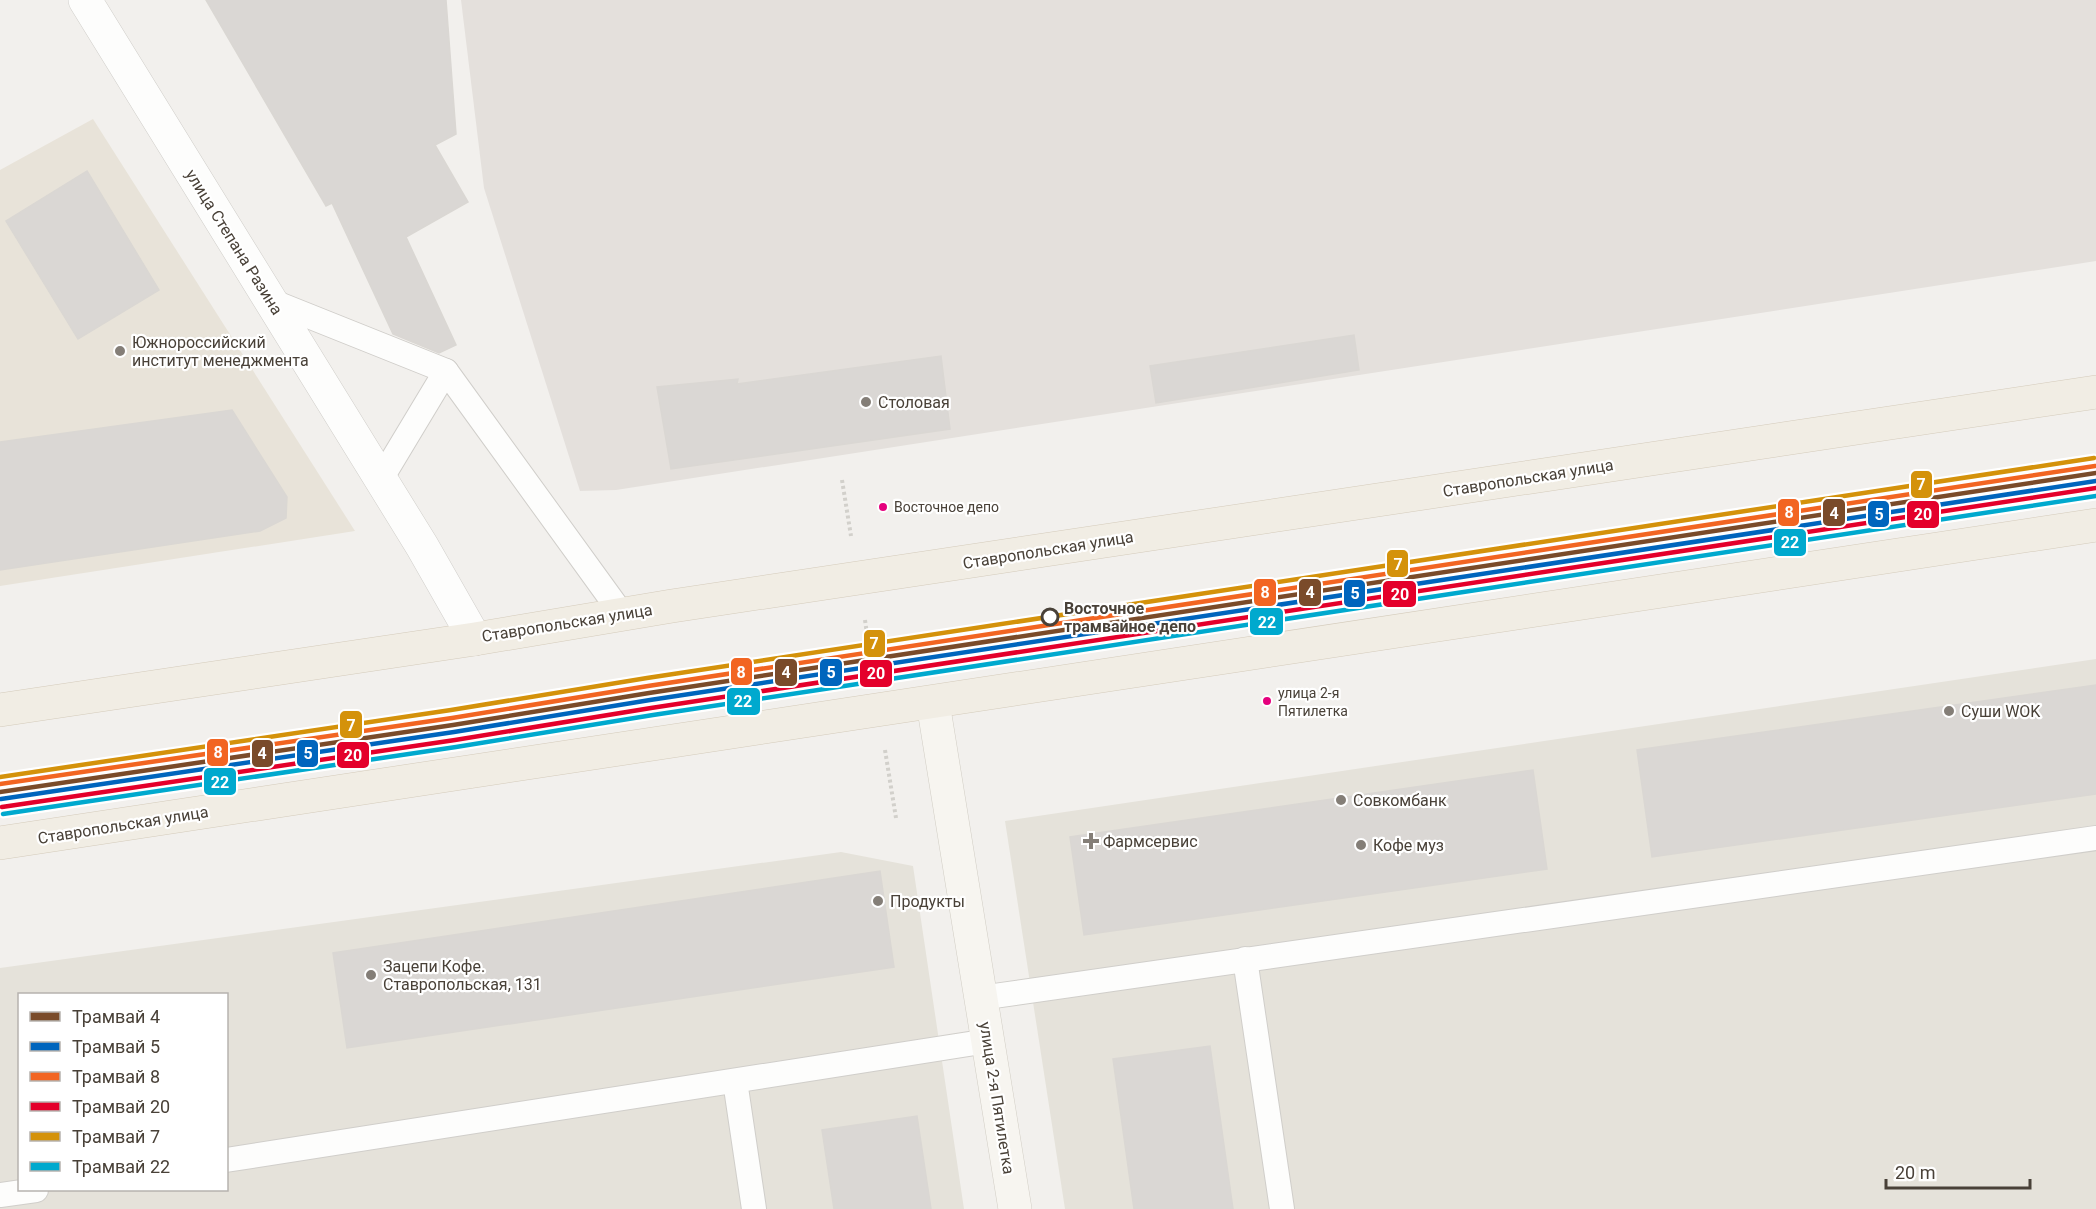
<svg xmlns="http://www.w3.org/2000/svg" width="2096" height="1209" font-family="Roboto,sans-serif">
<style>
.residential{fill:#e5e2da;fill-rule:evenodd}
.industrial{fill:#e4e0dc}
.education{fill:#e8e3d9}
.building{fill:#dad7d4;stroke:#dad7d3;stroke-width:1.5}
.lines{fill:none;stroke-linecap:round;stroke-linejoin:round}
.service-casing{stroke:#d0ceca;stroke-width:26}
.minor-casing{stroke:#d0ceca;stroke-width:34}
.secondary-casing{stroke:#d1cdc4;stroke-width:34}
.primary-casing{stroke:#d4cbbb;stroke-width:34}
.path{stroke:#d2d0cb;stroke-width:4;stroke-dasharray:3 3;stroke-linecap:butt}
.service{stroke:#fdfdfc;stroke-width:24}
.minor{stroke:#fdfdfc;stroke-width:33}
.secondary{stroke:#f7f5f0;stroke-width:33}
.primary{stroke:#f1ede4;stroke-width:33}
.tram-1-casing{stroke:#fff;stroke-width:9}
.tram-2-casing{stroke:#fff;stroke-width:9}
.tram-3-casing{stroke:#fff;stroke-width:9}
.tram-4-casing{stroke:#fff;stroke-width:9}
.tram-5-casing{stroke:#fff;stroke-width:9}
.tram-6-casing{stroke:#fff;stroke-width:9}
.tram-1{stroke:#7a4b2a;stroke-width:4.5}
.tram-2{stroke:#0065bd;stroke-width:4.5}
.tram-3{stroke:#f26522;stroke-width:4.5}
.tram-4{stroke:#e4002b;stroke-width:4.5}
.tram-5{stroke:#d4920b;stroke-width:4.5}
.tram-6{stroke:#00a9ce;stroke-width:4.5}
.poi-dot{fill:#847e77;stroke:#fff;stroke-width:2}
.bus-dot{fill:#e5007d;stroke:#fff;stroke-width:2}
.stop-dot{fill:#fff;stroke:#494138;stroke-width:3}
.labels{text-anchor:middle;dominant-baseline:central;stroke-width:4.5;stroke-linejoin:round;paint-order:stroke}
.bus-label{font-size:14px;fill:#494138;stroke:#fff;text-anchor:start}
.street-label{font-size:16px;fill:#494138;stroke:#fff}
.poi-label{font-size:16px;fill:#494138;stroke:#fff;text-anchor:start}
.stop-label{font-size:16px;font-weight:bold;fill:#494138;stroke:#fff;text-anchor:start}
.line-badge{stroke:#fff;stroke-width:2}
.badge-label{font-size:16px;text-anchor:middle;font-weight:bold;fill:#fff}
</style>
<rect width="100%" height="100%" fill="#f2f0ed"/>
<!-- residential -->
<g class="residential">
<polygon points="2096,659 2096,1209 1065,1209 1005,821"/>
<path d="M841,852L913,866L964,1209H0V968ZM20,994H226V1190H20Z"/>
</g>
<!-- industrial -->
<polygon class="industrial" points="461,0 2096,0 2096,261 616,490 580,491 484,188"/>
<!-- education -->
<polygon class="education" points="93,119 355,531 0,586 0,170"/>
<!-- building -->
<g class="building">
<polygon points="206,0 446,0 456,134 435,145 468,202 406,237 456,345 439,353 393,334 332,203 326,206"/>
<polygon points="87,171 159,290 78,339 6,221"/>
<polygon points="1354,335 1359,370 1156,403 1150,366"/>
<polygon points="941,356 950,429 671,469 657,387 738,379 737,384"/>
<polygon points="232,410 287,497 286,518 260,531 0,570 0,442"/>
<polygon points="2096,685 2096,794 1652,857 1637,750"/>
<polygon points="1533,770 1547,869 1084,935 1070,837"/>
<polygon points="880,871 894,967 347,1048 333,953"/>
<polygon points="1210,1046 1233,1209 1134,1209 1113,1059"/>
<polygon points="917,1116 931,1209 834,1209 822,1130"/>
</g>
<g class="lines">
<!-- service casing -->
<g class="service-casing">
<g id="service">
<polyline points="271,301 446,371 622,614"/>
<polyline points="381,479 446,371"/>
<polyline points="1245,959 1282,1209"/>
<polyline points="980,998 2096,838"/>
<polyline points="735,1081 754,1209"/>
<polyline points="226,1160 988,1041"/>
<polyline points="0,1195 36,1190"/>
</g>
</g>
<!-- minor casing -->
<g class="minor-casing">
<polyline id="minor" points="85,0 422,546 475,639"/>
</g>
<!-- secondary casing -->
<g class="secondary-casing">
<polyline id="secondary" points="933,703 1015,1209"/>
</g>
<!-- primary casing -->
<g class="primary-casing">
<g id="primary">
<polyline points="0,710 475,639 672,606 2096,392"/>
<polyline points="0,843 2096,525"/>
</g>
</g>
<!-- path -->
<g class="path">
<polyline points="842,480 851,536"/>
<polyline points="865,620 872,669"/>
<polyline points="885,750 896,818"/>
</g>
<!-- service -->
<use href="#service" class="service"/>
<!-- minor -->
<use href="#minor" class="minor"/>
<!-- secondary -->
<use href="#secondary" class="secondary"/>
<!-- primary -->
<use href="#primary" class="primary"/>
<!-- tram-1 casing -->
<g class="tram-1-casing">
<polyline id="tram-1" points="0,792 453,725 649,693 2096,473"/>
</g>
<!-- tram-2 casing -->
<g class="tram-2-casing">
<polyline id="tram-2" points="1,799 454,732 650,700 2096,481"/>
</g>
<!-- tram-3 casing -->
<g class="tram-3-casing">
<polyline id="tram-3" points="0,784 452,718 648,686 2095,466"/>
</g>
<!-- tram-4 casing -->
<g class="tram-4-casing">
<polyline id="tram-4" points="2,807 455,740 651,708 2096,488"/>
</g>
<!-- tram-5 casing -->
<g class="tram-5-casing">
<polyline id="tram-5" points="0,777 451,710 647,678 2094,458"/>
</g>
<!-- tram-6 casing -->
<g class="tram-6-casing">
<polyline id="tram-6" points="3,814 456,747 653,715 2096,496"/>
</g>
<!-- tram-1 -->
<use href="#tram-1" class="tram-1"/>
<!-- tram-2 -->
<use href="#tram-2" class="tram-2"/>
<!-- tram-3 -->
<use href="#tram-3" class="tram-3"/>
<!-- tram-4 -->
<use href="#tram-4" class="tram-4"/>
<!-- tram-5 -->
<use href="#tram-5" class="tram-5"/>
<!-- tram-6 -->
<use href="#tram-6" class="tram-6"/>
</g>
<!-- markers -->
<g class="poi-dot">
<circle cx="120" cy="351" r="6"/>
<circle cx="866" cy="402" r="6"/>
<circle cx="1949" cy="711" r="6"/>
<circle cx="1341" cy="800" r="6"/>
<path d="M1088 832h6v6h6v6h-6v6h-6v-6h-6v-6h6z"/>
<circle cx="1361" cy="845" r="6"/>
<circle cx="878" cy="901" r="6"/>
<circle cx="371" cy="975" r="6"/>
</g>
<g class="bus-dot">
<circle cx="883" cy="507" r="5"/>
<circle cx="1267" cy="701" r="5"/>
</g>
<circle class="stop-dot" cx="1050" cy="617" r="8"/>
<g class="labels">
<!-- bus labels -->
<g class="bus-label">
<text x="894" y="507">Восточное депо</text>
<text x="1278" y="693">улица 2-я<tspan x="1278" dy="18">Пятилетка</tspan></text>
</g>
<!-- street labels -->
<g class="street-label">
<text transform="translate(234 242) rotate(58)">улица Степана Разина</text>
<text transform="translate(1528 478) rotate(-9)">Ставропольская улица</text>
<text transform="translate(1048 550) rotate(-9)">Ставропольская улица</text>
<text transform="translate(567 623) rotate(-9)">Ставропольская улица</text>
<text transform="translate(123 825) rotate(-9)">Ставропольская улица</text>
<text transform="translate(997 1098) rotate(81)">улица 2-я Пятилетка</text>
</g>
<!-- poi labels -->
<g class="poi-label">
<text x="132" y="342">Южнороссийский<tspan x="132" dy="18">институт менеджмента</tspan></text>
<text x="878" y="402">Столовая</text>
<text x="1961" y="711">Суши WOK</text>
<text x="1353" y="800">Совкомбанк</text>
<text x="1103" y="841">Фармсервис</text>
<text x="1373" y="845">Кофе муз</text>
<text x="890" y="901">Продукты</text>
<text x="383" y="966">Зацепи Кофе.<tspan x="383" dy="18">Ставропольская, 131</tspan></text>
</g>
<!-- stop labels -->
<g class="stop-label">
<text x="1064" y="608">Восточное<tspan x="1064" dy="18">трамвайное депо</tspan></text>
</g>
</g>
<g class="line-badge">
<rect x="1910" y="470" width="23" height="29" rx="6" fill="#d4920b"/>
<rect x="1777" y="498" width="23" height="29" rx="6" fill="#f26522"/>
<rect x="1822" y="498" width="24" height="29" rx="6" fill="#7a4b2a"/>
<rect x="1867" y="500" width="23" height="28" rx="6" fill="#0065bd"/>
<rect x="1906" y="500" width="34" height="29" rx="6" fill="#e4002b"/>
<rect x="1773" y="528" width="34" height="29" rx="6" fill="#00a9ce"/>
<rect x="1386" y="549" width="23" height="29" rx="6" fill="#d4920b"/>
<rect x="1253" y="578" width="24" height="29" rx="6" fill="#f26522"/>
<rect x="1298" y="578" width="24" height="29" rx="6" fill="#7a4b2a"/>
<rect x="1343" y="579" width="23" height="29" rx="6" fill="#0065bd"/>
<rect x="1382" y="580" width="35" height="28" rx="6" fill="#e4002b"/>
<rect x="1249" y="607" width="35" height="29" rx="6" fill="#00a9ce"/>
<rect x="863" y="629" width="23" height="29" rx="6" fill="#d4920b"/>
<rect x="730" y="657" width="23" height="29" rx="6" fill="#f26522"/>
<rect x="774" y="658" width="24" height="29" rx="6" fill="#7a4b2a"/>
<rect x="819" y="658" width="24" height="29" rx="6" fill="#0065bd"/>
<rect x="859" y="659" width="34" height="29" rx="6" fill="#e4002b"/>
<rect x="726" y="687" width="35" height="29" rx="6" fill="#00a9ce"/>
<rect x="339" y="710" width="24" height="29" rx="6" fill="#d4920b"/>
<rect x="206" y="738" width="23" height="29" rx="6" fill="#f26522"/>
<rect x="251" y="739" width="23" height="29" rx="6" fill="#7a4b2a"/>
<rect x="296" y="739" width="23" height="29" rx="6" fill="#0065bd"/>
<rect x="336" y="741" width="34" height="28" rx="6" fill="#e4002b"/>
<rect x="203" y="767" width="34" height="29" rx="6" fill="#00a9ce"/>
</g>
<g class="badge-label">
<text x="1921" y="490">7</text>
<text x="1789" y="518">8</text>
<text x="1834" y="519">4</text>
<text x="1879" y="520">5</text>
<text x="1923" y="520">20</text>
<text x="1790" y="548">22</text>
<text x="1398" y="570">7</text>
<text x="1265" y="598">8</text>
<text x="1310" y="598">4</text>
<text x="1355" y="599">5</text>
<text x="1400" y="600">20</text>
<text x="1267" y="628">22</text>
<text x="874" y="649">7</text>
<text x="741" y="678">8</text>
<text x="786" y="678">4</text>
<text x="831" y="678">5</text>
<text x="876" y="679">20</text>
<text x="743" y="707">22</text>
<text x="351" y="731">7</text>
<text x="218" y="758">8</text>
<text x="262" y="759">4</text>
<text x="308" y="759">5</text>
<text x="353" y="761">20</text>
<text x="220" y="788">22</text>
</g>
<!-- legend -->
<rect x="18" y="993" width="210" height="198" fill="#ffffff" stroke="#b6b3af" stroke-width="1.5"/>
<rect x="30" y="1012" width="30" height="9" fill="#7a4b2a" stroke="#b6b3af" stroke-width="1.5"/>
<text x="72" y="1023" font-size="18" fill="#494138">Трамвай 4</text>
<rect x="30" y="1042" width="30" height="9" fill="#0065bd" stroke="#b6b3af" stroke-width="1.5"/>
<text x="72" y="1053" font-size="18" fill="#494138">Трамвай 5</text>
<rect x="30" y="1072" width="30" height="9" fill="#f26522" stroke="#b6b3af" stroke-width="1.5"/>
<text x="72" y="1083" font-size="18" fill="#494138">Трамвай 8</text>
<rect x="30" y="1102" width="30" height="9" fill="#e4002b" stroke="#b6b3af" stroke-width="1.5"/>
<text x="72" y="1113" font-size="18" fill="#494138">Трамвай 20</text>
<rect x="30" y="1132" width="30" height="9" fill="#d4920b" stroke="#b6b3af" stroke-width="1.5"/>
<text x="72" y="1143" font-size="18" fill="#494138">Трамвай 7</text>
<rect x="30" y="1162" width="30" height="9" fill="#00a9ce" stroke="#b6b3af" stroke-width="1.5"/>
<text x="72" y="1173" font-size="18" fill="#494138">Трамвай 22</text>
<!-- scale -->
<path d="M1886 1179v9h144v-9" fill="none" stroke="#494138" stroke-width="3"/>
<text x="1895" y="1179" font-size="18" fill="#494138" stroke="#ffffff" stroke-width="4.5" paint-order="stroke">20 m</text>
</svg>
